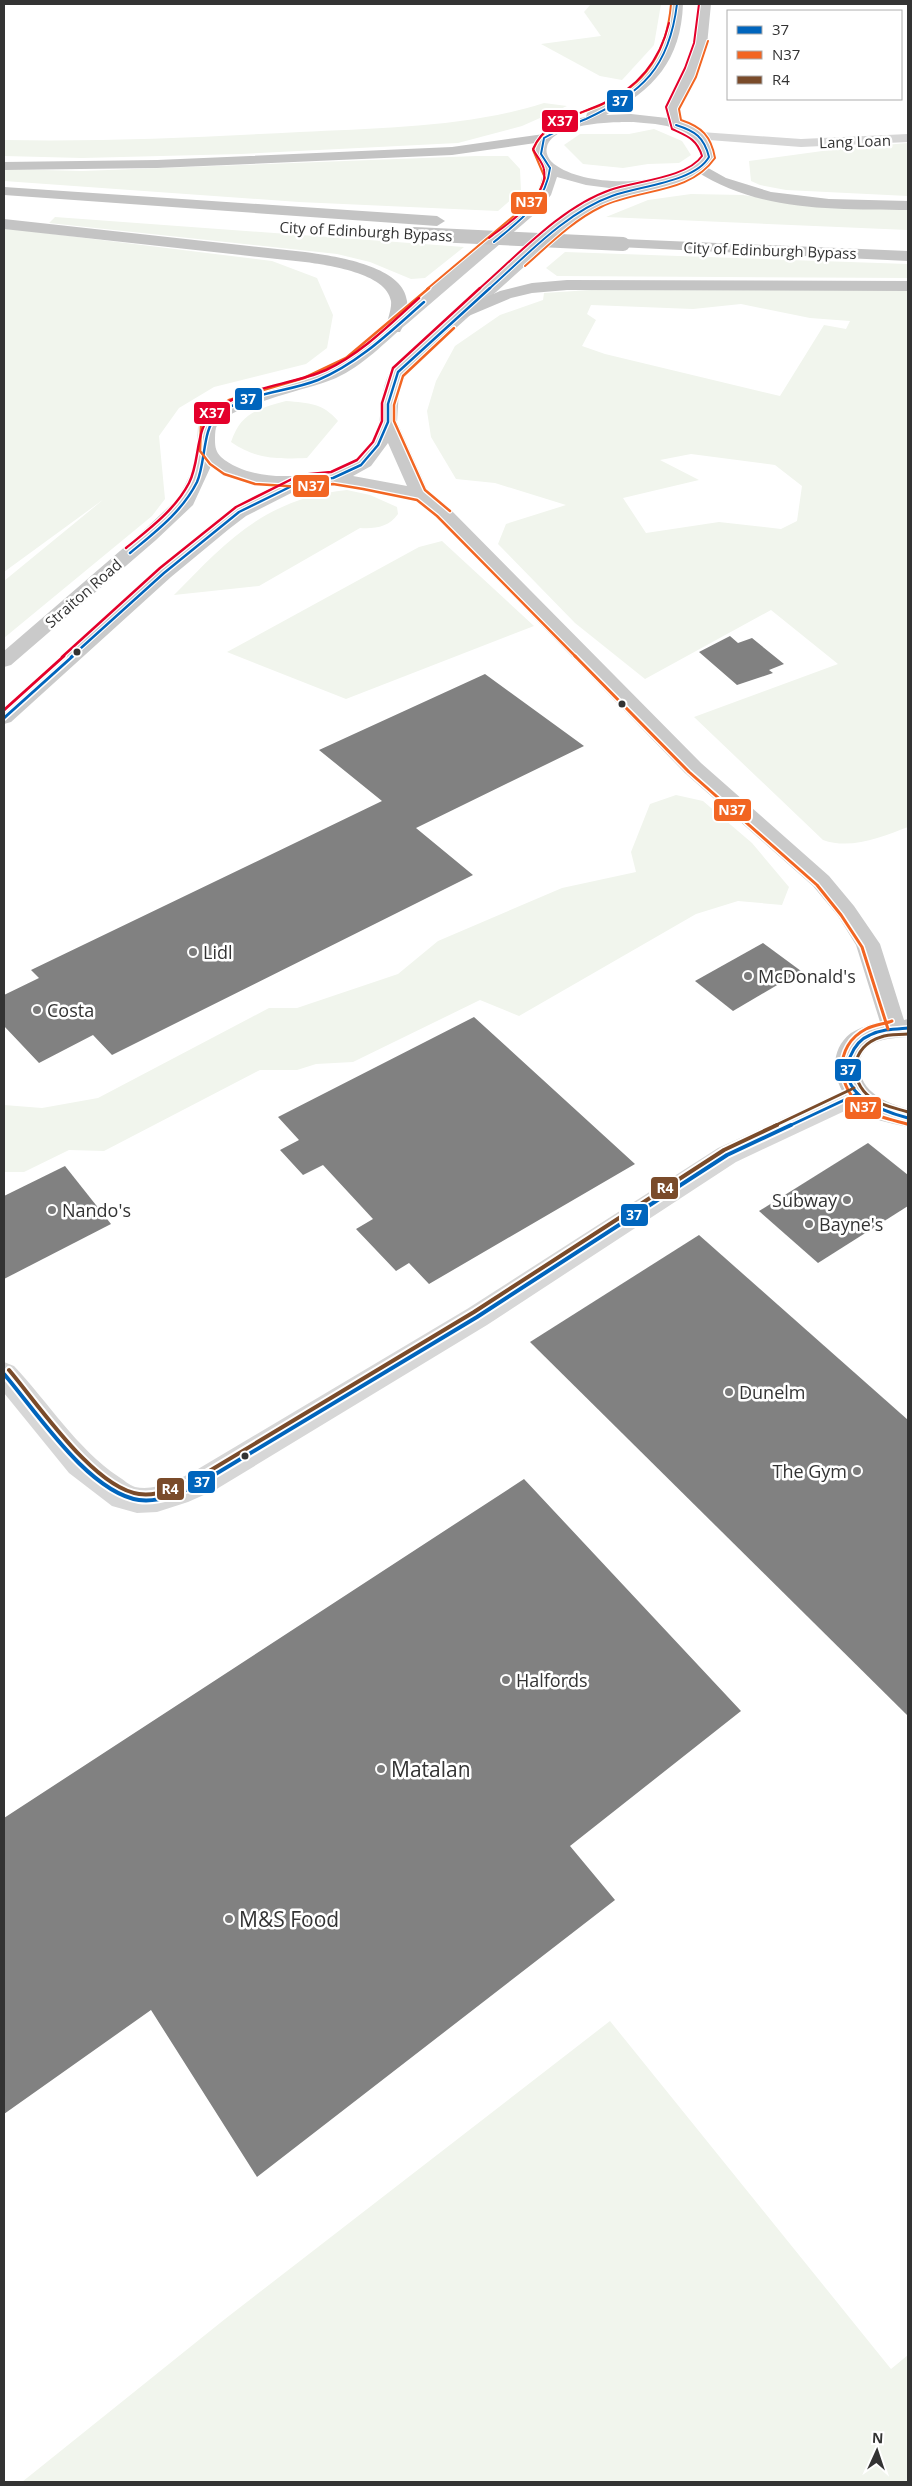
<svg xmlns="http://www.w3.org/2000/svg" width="912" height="2486" font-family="'Open Sans',sans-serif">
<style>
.green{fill:#f1f5ed;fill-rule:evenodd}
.building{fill:#818181}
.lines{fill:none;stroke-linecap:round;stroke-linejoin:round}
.minor{fill:#d7d7d7;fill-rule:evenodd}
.major{fill:#cacaca;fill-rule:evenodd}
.highway{fill:#c4c4c4;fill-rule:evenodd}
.highway-bridge{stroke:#c4c4c4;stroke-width:14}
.bus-1-far3-casing{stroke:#fff;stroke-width:4}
.bus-1-far2-casing{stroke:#fff;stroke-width:5}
.bus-1-far1-casing{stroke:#fff;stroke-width:6}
.bus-1-casing{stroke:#fff;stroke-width:8}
.bus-2-far2-casing{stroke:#fff;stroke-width:4}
.bus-2-far1-casing{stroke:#fff;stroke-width:5}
.bus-2-casing{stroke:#fff;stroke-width:6}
.bus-3-far1-casing{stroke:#fff;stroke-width:6}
.bus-3-casing{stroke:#fff;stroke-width:8}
.bus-4-far2-casing{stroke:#fff;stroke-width:4}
.bus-4-far1-casing{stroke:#fff;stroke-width:5}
.bus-4-casing{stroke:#fff;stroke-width:6}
.bus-1-far3{stroke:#0065bd;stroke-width:2}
.bus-1-far2{stroke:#0065bd;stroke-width:2.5}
.bus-1-far1{stroke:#0065bd;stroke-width:3}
.bus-1{stroke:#0065bd;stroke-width:4}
.bus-2-far2{stroke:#f26522;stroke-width:2}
.bus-2-far1{stroke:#f26522;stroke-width:2.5}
.bus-2{stroke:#f26522;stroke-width:3}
.bus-3-far1{stroke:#7a4b2a;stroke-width:3}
.bus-3{stroke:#7a4b2a;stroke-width:4}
.bus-4-far2{stroke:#e4002b;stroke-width:2}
.bus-4-far1{stroke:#e4002b;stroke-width:2.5}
.bus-4{stroke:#e4002b;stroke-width:3}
.bus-dot{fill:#333;stroke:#fff;stroke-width:2}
.poi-dot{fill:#7a7a7a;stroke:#fff;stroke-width:2}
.labels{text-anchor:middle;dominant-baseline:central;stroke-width:5;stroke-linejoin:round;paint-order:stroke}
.far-street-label{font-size:15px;fill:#333;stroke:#fff}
.poi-label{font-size:18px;fill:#333;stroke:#fff;text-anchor:start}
.near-poi-label{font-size:21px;fill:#333;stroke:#fff;text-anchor:start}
.line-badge{stroke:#fff;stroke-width:2}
.badge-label{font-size:14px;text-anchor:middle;font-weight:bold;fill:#fff}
</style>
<rect width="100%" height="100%" fill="#fff"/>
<!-- green -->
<g class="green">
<polygon points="591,4 661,4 654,45 622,80 600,76 541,44 601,36 584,12"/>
<path d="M544,103L567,106L522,126L458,143L241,154L82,158L4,156V140C103,142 201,137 300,132C379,128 469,127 544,103Z"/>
<polygon points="654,129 682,141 691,155 679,163 648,164 623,168 583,164 564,145 580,134 629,134"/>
<polygon points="908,143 908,196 786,190 760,185 751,181 749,161 837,149"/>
<polygon points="476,156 508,156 520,169 521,191 498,211 299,202 4,181 4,169 82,171"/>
<polygon points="691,194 743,195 788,202 908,209 908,230 606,217 648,200"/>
<polygon points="55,217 464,247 425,278 411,279 370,262 337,254 49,223"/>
<polygon points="4,228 272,261 317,278 333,315 327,348 306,364 214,387 179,408 159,436 165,499 152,516 4,638 4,581 104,499 4,572"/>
<polygon points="565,252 908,264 908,278 557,276 546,268"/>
<path d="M606,289L908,290V827C882,837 851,850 823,840L694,717L838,664L771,610L645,679L575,623L498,544L506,524L566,505L495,483L456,479L431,437L427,411L436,381L455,346L500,315L543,300L544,293ZM741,304L810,318L850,321L846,329L824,325L780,396L605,354L582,346L596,320L587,314L591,305L693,309ZM691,454L775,465L802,486L797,521L781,529L719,522L646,533L623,498L699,480L660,460Z"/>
<path d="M286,401C309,403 323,403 338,421L307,458C277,459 257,460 231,442C241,412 258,409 286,401Z"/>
<path d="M347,490L370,495L397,507L398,514C389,527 375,529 360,528L259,586L174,595C228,540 265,499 347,490Z"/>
<polygon points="442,541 534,626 346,699 227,652 419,547"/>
<polygon points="676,795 703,801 752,843 789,887 782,905 738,901 696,914 519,1016 480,1000 353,1062 316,1064 297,1070 260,1070 104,1151 69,1150 24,1172 4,1172 4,1105 42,1108 98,1098 269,1008 297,1008 398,974 438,941 562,888 636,872 631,852 650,804"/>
<polygon points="610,2021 891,2369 908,2355 908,2482 22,2482 225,2319"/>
</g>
<!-- building -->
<g class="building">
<polygon points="730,636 738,643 752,638 784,664 769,670 773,673 737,685 699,652"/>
<polygon points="485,674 584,746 416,828 473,875 112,1055 93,1035 39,1063 4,1026 4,995 39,978 31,970 382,801 319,750"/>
<polygon points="763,943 801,971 733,1011 695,981"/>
<polygon points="474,1017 635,1164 429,1284 409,1263 396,1271 356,1229 373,1219 323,1165 303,1175 280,1150 299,1140 278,1117"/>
<polygon points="868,1143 908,1175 908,1206 818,1263 759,1211"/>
<polygon points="65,1166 111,1224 4,1279 4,1196"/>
<polygon points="699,1235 908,1420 908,1716 530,1342"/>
<polygon points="524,1479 741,1711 570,1846 615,1900 257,2177 151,2010 4,2114 4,1818"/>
</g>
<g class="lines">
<!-- minor -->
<g class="minor">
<polygon points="701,132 801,139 908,134 908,142 801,147 696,139 694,136"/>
<path d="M857,1085L866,1087L870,1094L866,1101L736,1162L487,1325L215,1490L188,1502L157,1512L137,1513L112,1506L69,1473L4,1393V1362L14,1366C49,1403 76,1448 119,1477C124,1480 129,1485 135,1487C155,1491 175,1481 193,1472L467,1309L718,1148Z"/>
</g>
<!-- major -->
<path class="major" d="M671,4H683C681,60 654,90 606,115L631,114L667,118C663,99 682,76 689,58C696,40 698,23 699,4H711L707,45L698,70L679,108L682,122C704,128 716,138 714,161C696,187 644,189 614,200C596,207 580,218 565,230L408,371L399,390L397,422L428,491L448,507L701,763L829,876L854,906L880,944L904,1020L908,1019V1037C895,1038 882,1038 870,1045C865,1049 861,1055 860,1061C856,1090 885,1103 908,1109V1127C890,1123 869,1120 855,1107C833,1088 826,1052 851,1033C859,1028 871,1024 880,1022L856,945L838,916L813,886L685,773L434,515L414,498L331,483L303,487L246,516L229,529L171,577L11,722L4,724V707L157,569L215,521L232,508L276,487L239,480L211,466L193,505L156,540L11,665L4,667V651L142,532L178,498L191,473L197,448L198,427L212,411L225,402L300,380L344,359L527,206C537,195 542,184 543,169L534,157L532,149C540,126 563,121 586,117L587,113C643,85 665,68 671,4ZM631,122C657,124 703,125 700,160C669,186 587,189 554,164C549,160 545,153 547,147C553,123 611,122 631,122ZM557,177L586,185L617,189L589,200L563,216L396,364C382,380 383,396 380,416C374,464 330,476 289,476C266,477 238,472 221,457C216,452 215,447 215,440C215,437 215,431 216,428C224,406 312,389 336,378C363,366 385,342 408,323C451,286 494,249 537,212L551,195ZM388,443L407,486L353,476L371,466Z"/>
<!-- highway -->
<g class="highway">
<polygon points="544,134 549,135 551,138 549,141 452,155 157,168 4,170 4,162 157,160 452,147"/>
<path d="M701,164L726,178L771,192L829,199L908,201V210C837,209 758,212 696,171L694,168Z"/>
<polygon points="4,187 437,216 445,221 437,226 4,195"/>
<path d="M4,219L305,252C333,256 403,265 407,301C408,310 404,320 402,328L400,332H388L386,328C387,320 392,309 391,301C387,273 327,265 305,262L4,229Z"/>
<polygon points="623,239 908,251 908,261 618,247 615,244"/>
<polygon points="567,280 908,281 908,291 567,290 532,293 511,298 459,320 451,315 453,312 500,291 532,283"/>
</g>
<!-- highway-bridge -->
<polyline class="highway-bridge" points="414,234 623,244"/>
<!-- bus-1-far3 casing -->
<g class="bus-1-far3-casing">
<g id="bus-1-far3">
<path d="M550,168L541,154L544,138C558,130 572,125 586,119C643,92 669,68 677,4"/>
<path d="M494,242C519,221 546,203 550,168"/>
<path d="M489,289C525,257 566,212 612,196C639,186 695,182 709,157C704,137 695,131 676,125"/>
</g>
</g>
<!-- bus-1-far2 casing -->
<g class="bus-1-far2-casing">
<g id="bus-1-far2">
<path d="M130,553C155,532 182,512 197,482C206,462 202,428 218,415C247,392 285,393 318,380C359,363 391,331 424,302"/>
<polyline points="71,657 164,573 239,512 302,481 333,478 361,465 378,445 388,422 388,404 398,372 490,288"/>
</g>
</g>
<!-- bus-1-far1 casing -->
<g class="bus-1-far1-casing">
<g id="bus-1-far1">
<polyline points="4,718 73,656"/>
<path d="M908,1028C895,1029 882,1029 870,1035C860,1039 854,1047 850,1057C836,1094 881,1111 908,1118"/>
<polyline points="789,1126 857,1094"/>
</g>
</g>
<!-- bus-1 casing -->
<g class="bus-1-casing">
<path id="bus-1" d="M4,1374C36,1411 88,1492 139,1500C161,1503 185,1491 204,1481L477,1317L727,1155L791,1125"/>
</g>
<!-- bus-2-far2 casing -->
<g class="bus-2-far2-casing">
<g id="bus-2-far2">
<path d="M525,266C549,245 572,221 601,207C639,188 689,195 715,158C711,136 702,127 681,120L679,109L696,77L708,41"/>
<path d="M427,289L528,204L539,192L545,178L533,150C544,122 575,116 601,105C646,85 667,52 671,4"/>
</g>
</g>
<!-- bus-2-far1 casing -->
<g class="bus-2-far1-casing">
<g id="bus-2-far1">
<polyline points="429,288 346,358 304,378 229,400 214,410 201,425 200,451 210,464 224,474 255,484 302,487 333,484 363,489 417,500 437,516 576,657"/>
<polyline points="450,511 425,490 394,421 394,405 403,376 454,328"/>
</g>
</g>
<!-- bus-2 casing -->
<g class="bus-2-casing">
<g id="bus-2">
<polyline points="575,656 689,772 817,885 841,915 862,947 888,1029"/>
<path d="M892,1021C884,1024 874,1025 866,1029C833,1046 836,1088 864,1108C876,1117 893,1120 907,1124"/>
</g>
</g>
<!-- bus-3-far1 casing -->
<g class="bus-3-far1-casing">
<g id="bus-3-far1">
<path d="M908,1034C899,1035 889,1034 881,1037C851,1046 847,1080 871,1098C882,1106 895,1108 908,1112"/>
<polyline points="774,1126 854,1088"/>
</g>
</g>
<!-- bus-3 casing -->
<g class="bus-3-casing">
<path id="bus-3" d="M9,1370C38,1404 94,1488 139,1494C160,1497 183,1485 201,1476L474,1312L724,1150L777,1125"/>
</g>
<!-- bus-4-far2 casing -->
<g class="bus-4-far2-casing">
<g id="bus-4-far2">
<path d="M489,238C507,224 549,197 544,170C543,162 536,156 533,149C545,120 576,116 602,104C638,88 660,60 669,23"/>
<path d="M479,289C518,255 561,207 610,190C635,181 687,178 702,156C697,139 687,136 672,129L666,107L685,68L694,43L699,4"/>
</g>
</g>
<!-- bus-4-far1 casing -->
<g class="bus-4-far1-casing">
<g id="bus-4-far1">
<path d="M126,548C149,529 175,510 189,483C201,460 194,426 216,410C248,385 290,386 326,370C362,353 390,324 419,298"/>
<polyline points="62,657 160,568 236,507 300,475 331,472 357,460 373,442 382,421 382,403 393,368 480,288"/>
</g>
</g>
<!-- bus-4 casing -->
<g class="bus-4-casing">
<polyline id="bus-4" points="4,710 64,656"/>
</g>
<!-- bus-1-far3 -->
<use href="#bus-1-far3" class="bus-1-far3"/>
<!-- bus-1-far2 -->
<use href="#bus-1-far2" class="bus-1-far2"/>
<!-- bus-1-far1 -->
<use href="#bus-1-far1" class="bus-1-far1"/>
<!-- bus-1 -->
<use href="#bus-1" class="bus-1"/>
<!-- bus-2-far2 -->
<use href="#bus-2-far2" class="bus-2-far2"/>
<!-- bus-2-far1 -->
<use href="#bus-2-far1" class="bus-2-far1"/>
<!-- bus-2 -->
<use href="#bus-2" class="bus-2"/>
<!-- bus-3-far1 -->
<use href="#bus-3-far1" class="bus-3-far1"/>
<!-- bus-3 -->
<use href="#bus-3" class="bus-3"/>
<!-- bus-4-far2 -->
<use href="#bus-4-far2" class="bus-4-far2"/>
<!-- bus-4-far1 -->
<use href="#bus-4-far1" class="bus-4-far1"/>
<!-- bus-4 -->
<use href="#bus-4" class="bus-4"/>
</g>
<!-- markers -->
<g class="bus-dot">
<circle cx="77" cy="652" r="4.5"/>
<circle cx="622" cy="704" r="4.5"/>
<circle cx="245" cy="1456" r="4.5"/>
</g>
<g class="poi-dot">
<circle cx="193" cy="952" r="5"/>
<circle cx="748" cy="976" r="5"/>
<circle cx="37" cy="1010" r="5"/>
<circle cx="847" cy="1200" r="5"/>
<circle cx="52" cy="1210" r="5"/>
<circle cx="809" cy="1224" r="5"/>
<circle cx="729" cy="1392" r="5"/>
<circle cx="857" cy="1471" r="5"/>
<circle cx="506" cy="1680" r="5"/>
<circle cx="381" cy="1769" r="5"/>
<circle cx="229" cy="1919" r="5"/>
</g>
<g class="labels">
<!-- far-street labels -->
<g class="far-street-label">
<text transform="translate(855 141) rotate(-2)">Lang Loan</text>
<text transform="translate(366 231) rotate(3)">City of Edinburgh Bypass</text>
<text transform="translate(770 250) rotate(2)">City of Edinburgh Bypass</text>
<text transform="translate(83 593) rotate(-41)">Straiton Road</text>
</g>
<!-- poi labels -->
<g class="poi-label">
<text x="203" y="952">Lidl</text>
<text x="758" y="976">McDonald's</text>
<text x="47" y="1010">Costa</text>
<text x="837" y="1200" text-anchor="end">Subway</text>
<text x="62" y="1210">Nando's</text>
<text x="819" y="1224">Bayne's</text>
<text x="739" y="1392">Dunelm</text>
<text x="847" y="1471" text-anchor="end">The Gym</text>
<text x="516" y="1680">Halfords</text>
</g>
<!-- near-poi labels -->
<g class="near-poi-label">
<text x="391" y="1769">Matalan</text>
<text x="239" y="1919">M&amp;S Food</text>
</g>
</g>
<g class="line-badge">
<rect x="606" y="89" width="28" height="24" rx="5" fill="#0065bd"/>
<rect x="541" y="109" width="38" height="24" rx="5" fill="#e4002b"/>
<rect x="510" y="191" width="38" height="24" rx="5" fill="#f26522"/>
<rect x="234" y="387" width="29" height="24" rx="5" fill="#0065bd"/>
<rect x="193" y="401" width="38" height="24" rx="5" fill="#e4002b"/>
<rect x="292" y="474" width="38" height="24" rx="5" fill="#f26522"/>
<rect x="713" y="798" width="39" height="24" rx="5" fill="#f26522"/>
<rect x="834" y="1058" width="28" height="24" rx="5" fill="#0065bd"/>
<rect x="844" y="1096" width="38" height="24" rx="5" fill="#f26522"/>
<rect x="650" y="1176" width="29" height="24" rx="5" fill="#7a4b2a"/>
<rect x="620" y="1203" width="29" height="24" rx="5" fill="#0065bd"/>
<rect x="187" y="1470" width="29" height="24" rx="5" fill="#0065bd"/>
<rect x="156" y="1477" width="29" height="24" rx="5" fill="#7a4b2a"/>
</g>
<g class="badge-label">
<text x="620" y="106">37</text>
<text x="560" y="126">X37</text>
<text x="529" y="207">N37</text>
<text x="248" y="404">37</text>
<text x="212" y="418">X37</text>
<text x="311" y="491">N37</text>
<text x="732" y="815">N37</text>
<text x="848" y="1075">37</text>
<text x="863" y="1112">N37</text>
<text x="665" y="1193">R4</text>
<text x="634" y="1220">37</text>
<text x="202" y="1487">37</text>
<text x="170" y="1494">R4</text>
</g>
<!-- border -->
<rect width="912" height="2486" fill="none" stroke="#333333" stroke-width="10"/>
<!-- legend -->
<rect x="727" y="10" width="175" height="90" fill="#ffffff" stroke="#adadad"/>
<rect x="737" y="26" width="25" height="8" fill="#0065bd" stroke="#adadad"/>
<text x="772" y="35" font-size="15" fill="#333333">37</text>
<rect x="737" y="51" width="25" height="8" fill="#f26522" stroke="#adadad"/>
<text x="772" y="60" font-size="15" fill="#333333">N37</text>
<rect x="737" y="76" width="25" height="8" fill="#7a4b2a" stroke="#adadad"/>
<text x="772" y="85" font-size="15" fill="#333333">R4</text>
<!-- north arrow -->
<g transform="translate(877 2451) rotate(3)" stroke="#ffffff" stroke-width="4" paint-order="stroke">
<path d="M0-4L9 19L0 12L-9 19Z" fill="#333333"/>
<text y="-8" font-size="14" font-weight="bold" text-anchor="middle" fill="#333333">N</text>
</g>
</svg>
